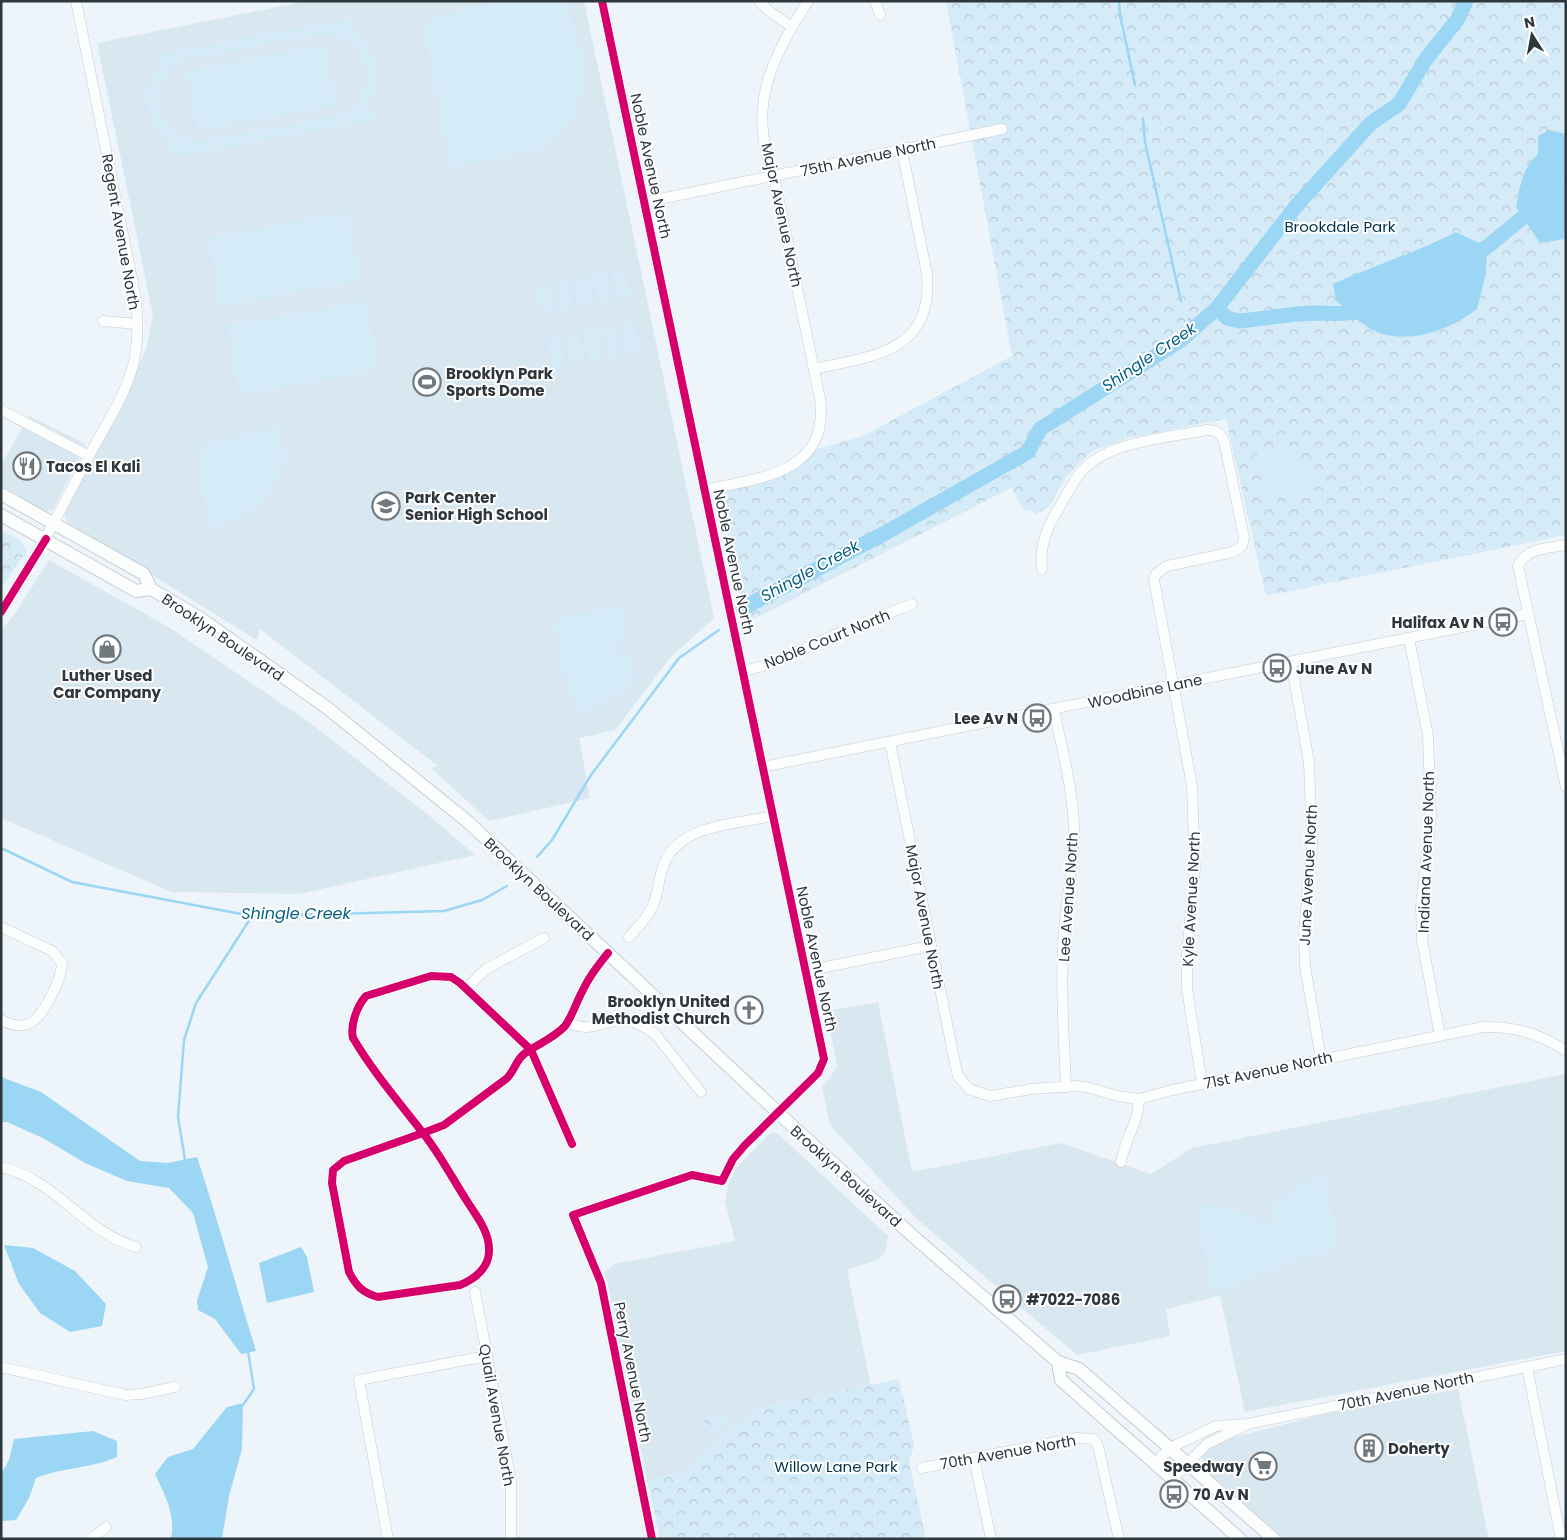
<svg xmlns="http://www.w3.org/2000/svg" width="1567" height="1540" font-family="Poppins,sans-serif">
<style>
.built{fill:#d9e7f0}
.forest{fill:url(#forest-crowns)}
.pitch{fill:#d5ebf7;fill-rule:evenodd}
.water{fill:#9bd6f5}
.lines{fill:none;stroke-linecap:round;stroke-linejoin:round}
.stream{stroke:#9bd6f5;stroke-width:2.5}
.river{stroke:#9bd6f5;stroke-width:15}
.minor-casing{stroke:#c5ccd1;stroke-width:11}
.major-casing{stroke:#c5ccd1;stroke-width:14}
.minor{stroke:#fcfefe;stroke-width:10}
.major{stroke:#fcfefe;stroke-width:12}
.cycleway-casing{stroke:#fff;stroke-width:11}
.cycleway{stroke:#d6006c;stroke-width:8}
.labels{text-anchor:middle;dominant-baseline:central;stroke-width:4;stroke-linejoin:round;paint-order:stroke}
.street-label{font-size:15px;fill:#2d373c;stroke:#fff}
.park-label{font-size:15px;fill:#023449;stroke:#fff}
.poi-label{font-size:15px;font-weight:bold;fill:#2d373c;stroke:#fff;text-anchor:start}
.water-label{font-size:16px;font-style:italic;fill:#065f82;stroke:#fff}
</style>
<defs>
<pattern id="forest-crowns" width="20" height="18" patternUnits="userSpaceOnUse" patternTransform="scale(1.25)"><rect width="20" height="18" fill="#d5ebf7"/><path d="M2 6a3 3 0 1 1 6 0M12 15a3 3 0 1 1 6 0" fill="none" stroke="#b7cad5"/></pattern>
</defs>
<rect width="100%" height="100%" fill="#edf5fa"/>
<!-- built -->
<g class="built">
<polygon points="307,1 584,1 714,618 670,658 615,730 579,738 590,798 489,821 431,768 438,766 260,629 257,640 68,523 65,518 65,512 122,402 146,349 153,315 97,43"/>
<polygon points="29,416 86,444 54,508 50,511 44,511 1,485 1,465"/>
<polygon points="49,560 170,628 306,720 427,814 475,855 299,894 172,892 1,818 1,630 14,615"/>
<polygon points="878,1002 912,1172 1060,1143 1151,1174 1192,1148 1565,1074 1566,1351 1245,1412 1220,1296 1166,1309 1170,1336 1077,1355 917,1219 830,1125 822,1086 830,1078 837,1066 827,1011"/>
<polygon points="773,1132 777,1133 888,1236 886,1251 878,1260 847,1270 871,1385 753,1409 685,1471 647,1480 607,1280 604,1273 614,1264 735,1241 725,1201 729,1182 737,1167 769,1134"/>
<polygon points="1458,1389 1489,1539 1285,1539 1204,1468 1203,1462 1202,1455 1212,1443 1325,1414"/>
</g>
<!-- forest -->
<g class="forest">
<polygon points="946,1 1566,1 1566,535 1266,596 1226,419 1129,438 1092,451 1066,477 1049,507 1036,514 1032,510 1025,511 1011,488 748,622 746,610 743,611 719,493 772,481 788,474 801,467 816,449 861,437 1012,356"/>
<polygon points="1,530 20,540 27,551 1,589"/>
<polygon points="899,1379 914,1446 909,1462 926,1539 660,1539 647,1480 685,1471 753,1409"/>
<polygon points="722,1413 729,1416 728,1423 720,1432 711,1433 705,1425 704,1418 708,1415"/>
</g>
<!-- pitch -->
<g class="pitch">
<polygon points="504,1 566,1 587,68 577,116 547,149 450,168 423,29 434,15"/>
<path d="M355,17L358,28L350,30C379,47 386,82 365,109H372L374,120L172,158L170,147L173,146C145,128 138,93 158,66L154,55ZM318,35C372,29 386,102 333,116L200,141C149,138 142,72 191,59Z"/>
<polygon points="325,44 337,106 197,132 186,70"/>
<polygon points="348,211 361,281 220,307 208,237"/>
<polygon points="625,268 630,298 616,301 611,271"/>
<polygon points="606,271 612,302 598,304 592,274"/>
<polygon points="587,275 593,305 579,308 573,277"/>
<polygon points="569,278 574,309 560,311 555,281"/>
<polygon points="550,282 556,312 542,315 536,284"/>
<polygon points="366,300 379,370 239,396 226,325"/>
<polygon points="635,322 640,352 626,355 621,324"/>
<polygon points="616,325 622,355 608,358 602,328"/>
<polygon points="597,329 603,359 589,361 583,331"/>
<polygon points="579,332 584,362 570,365 565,335"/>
<polygon points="560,335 566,366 552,368 546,338"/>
<polygon points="279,426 287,462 272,489 251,513 208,532 196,446"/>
<polygon points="1277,448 1296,451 1307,463 1314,492 1266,498 1257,453"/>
<polygon points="624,604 626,632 617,650 629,658 638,682 586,715 579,713 555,657 560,654 554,624 558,618"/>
<path d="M1324,1173L1338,1239L1333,1250L1288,1264L1219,1293L1209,1287L1196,1204C1222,1206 1246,1209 1268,1224L1273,1205L1297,1184Z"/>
</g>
<!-- water -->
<g class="water">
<path d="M1549,130L1566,134V237L1564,239L1540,243L1516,207C1520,186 1522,169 1538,154V136Z"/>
<path d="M1456,232L1487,247L1486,273L1477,309C1451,329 1413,344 1380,333C1364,328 1349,311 1336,301L1333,284C1374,265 1416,253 1456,232Z"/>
<path d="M1,1077L41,1092L140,1161L168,1163L197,1157C218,1221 236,1286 256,1351L241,1354L215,1319L198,1310L197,1301L208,1267L193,1213L169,1188L127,1181L85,1163L43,1138L7,1122H1Z"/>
<polygon points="4,1245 33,1248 75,1271 106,1304 102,1326 70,1332 40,1313 19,1284"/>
<polygon points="301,1247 307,1257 314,1292 267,1303 259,1263"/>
<path d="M243,1403L242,1449L229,1496L222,1539H171C176,1515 165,1495 155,1474L168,1457L193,1449L227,1407Z"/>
<path d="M93,1431L117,1441V1457C89,1469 64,1467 36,1478L29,1498L16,1520L1,1521V1474L9,1460L14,1439Z"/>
</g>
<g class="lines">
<!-- stream -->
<g class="stream">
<polyline points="1119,1 1120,15 1135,85"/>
<polyline points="1143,118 1145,142 1181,301"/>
<polyline points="1189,319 1196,328"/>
<polyline points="1,848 72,882 252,916 444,911 482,900 507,886"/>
<polyline points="537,857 552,840 591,775 679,658 719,630"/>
<polyline points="185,1160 178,1117 184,1040 196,1003 252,916"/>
<polyline points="243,1405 254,1389 248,1351"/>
</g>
<!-- river -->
<g class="river">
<polyline points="1470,256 1487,247 1566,182"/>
<path d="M1217,308L1227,318L1239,321C1263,319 1288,314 1312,313C1336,313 1346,316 1369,308"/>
<polyline points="743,608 885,533 1028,452 1040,429 1181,340 1217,308 1297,205 1371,123 1399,104 1426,59 1457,20 1466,1"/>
</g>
<!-- minor casing -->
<g class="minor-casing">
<g id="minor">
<polyline points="602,1 824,1059 818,1073 745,1145 733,1159 722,1181 692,1175 573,1215 601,1283 652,1539"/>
<polyline points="759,1 769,11 792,27"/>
<polyline points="875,1 880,15"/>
<polyline points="645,202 1002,129"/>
<polyline points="103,321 137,324"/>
<path d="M814,369C873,356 934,352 927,274L902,150"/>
<polyline points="1,410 89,456"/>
<path d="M704,490C759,478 830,474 820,399L774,176C746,107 772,58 808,1"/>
<path d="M1566,545C1548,548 1526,548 1518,566L1566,787"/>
<path d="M1042,569C1039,546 1047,527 1059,508C1066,496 1072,483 1081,472C1107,441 1168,438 1206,430C1216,430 1220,432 1224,441L1244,537L1242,546L1233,552L1167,566L1156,574L1154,580L1192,786L1195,867L1187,954V989L1202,1084"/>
<path d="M1,612C34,562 61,509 89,456C106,423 132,387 136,349C139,328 137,305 133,284L76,1"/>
<polyline points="1409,638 1428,736 1431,816 1421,905 1422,940 1440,1036"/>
<polyline points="1291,662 1309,762 1312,843 1304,931 1305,966 1321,1059"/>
<polyline points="742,671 768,665 841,632 912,604"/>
<path d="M1054,710C1062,749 1073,789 1074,829C1074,864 1067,897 1064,931C1060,983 1064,1035 1066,1087"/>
<path d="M890,742L956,1068L958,1076L969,1089L990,1096L1031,1089L1076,1086L1086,1087L1118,1096L1139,1099L1172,1090L1483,1027C1515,1026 1539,1034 1565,1050"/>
<polyline points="762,767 1528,614"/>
<path d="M1,927L52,951L62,963C62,978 43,1019 28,1024C19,1028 9,1024 1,1020"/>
<path d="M629,937C640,925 652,913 656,896C659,888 659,878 662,870C674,824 734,825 772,816"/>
<polyline points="806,971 930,946"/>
<polyline points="466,988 486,969 544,938"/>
<path d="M568,1021C586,1034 601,1022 621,1020C632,1019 647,1028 656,1035L701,1092"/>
<path d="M572,1144L531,1050L460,983L451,977L431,976L366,996C357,1006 350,1025 353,1038C373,1072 399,1102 423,1133C439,1153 451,1176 465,1198C474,1213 489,1230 489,1249C490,1267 475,1279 460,1285L378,1297C363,1293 356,1286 349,1272L332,1183L333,1170L344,1161L423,1133L444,1125L506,1079C514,1072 516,1060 524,1054C537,1044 553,1039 565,1026C573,1015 577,1000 584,988C590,975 599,964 608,953"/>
<path d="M1121,1162C1125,1138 1138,1125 1139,1099"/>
<path d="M1,1167C55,1179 84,1232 136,1247"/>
<polyline points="475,1292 511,1481 511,1539"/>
<polyline points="1,1367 125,1395 141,1394 175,1387"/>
<polyline points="1527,1367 1561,1539"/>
<polyline points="974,1458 991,1539"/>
<polyline points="1155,1464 1170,1448 1216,1426 1247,1424 1566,1359"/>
<polyline points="922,1468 1077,1438 1094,1439 1098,1446 1119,1539"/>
<polyline points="1172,1479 1207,1444 1244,1426"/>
<polyline points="91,1539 106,1527"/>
<polyline points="388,1539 359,1380 487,1356"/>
</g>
</g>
<!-- major casing -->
<g class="major-casing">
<g id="major">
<polyline points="1,494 144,574 151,589 200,618 326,707 468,822 787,1121 914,1237 1058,1362 1079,1369 1274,1539"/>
<polyline points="1,515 136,591 151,589"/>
<polyline points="1058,1362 1061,1380 1240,1539"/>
</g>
</g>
<!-- minor -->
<use href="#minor" class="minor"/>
<!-- major -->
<use href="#major" class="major"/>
<!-- cycleway casing -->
<g class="cycleway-casing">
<g id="cycleway">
<polyline points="602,1 824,1059 818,1073 745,1145 733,1159 722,1181 692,1175 573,1215 601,1283 652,1539"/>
<polyline points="1,612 46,539"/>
<path d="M572,1144L531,1050L460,983L451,977L431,976L366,996C357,1006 350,1025 353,1038C373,1072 399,1102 423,1133C439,1153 451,1176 465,1198C474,1213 489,1230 489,1249C490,1267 475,1279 460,1285L378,1297C363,1293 356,1286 349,1272L332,1183L333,1170L344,1161L423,1133L444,1125L506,1079C514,1072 516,1060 524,1054C537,1044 553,1039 565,1026C573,1015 577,1000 584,988C590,975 599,964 608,953"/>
</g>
</g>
<!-- cycleway -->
<use href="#cycleway" class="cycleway"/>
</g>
<!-- icons -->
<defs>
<g id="stadium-ring" transform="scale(1.4375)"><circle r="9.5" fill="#fff" stroke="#707a7e" stroke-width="1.5"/><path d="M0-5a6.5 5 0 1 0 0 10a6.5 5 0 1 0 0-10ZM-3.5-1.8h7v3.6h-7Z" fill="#707a7e"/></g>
<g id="restaurant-ring" transform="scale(1.4375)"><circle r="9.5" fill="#fff" stroke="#707a7e" stroke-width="1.5"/><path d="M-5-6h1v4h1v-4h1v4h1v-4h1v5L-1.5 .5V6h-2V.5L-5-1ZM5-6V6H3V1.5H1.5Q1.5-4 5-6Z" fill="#707a7e"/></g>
<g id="school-ring" transform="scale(1.4375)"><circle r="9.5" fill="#fff" stroke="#707a7e" stroke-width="1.5"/><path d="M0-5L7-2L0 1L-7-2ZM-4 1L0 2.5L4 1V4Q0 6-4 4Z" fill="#707a7e"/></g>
<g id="bus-ring" transform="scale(1.4375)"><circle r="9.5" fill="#fff" stroke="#707a7e" stroke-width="1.5"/><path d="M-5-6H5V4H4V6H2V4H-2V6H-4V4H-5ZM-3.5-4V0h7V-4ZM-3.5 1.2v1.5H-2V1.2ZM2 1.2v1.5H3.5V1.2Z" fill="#707a7e"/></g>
<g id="shop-ring" transform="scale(1.4375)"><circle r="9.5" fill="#fff" stroke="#707a7e" stroke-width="1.5"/><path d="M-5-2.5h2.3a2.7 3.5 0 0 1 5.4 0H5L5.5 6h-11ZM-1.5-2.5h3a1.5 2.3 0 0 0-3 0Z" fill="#707a7e"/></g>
<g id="church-ring" transform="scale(1.4375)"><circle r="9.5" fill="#fff" stroke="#707a7e" stroke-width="1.5"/><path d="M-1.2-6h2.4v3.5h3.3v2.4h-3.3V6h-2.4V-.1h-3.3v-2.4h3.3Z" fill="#707a7e"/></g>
<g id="building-ring" transform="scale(1.4375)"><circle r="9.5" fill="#fff" stroke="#707a7e" stroke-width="1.5"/><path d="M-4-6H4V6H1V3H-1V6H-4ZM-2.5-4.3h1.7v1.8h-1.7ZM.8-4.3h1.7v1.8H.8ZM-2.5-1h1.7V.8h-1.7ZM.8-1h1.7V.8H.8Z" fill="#707a7e"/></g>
<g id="supermarket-ring" transform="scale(1.4375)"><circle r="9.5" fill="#fff" stroke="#707a7e" stroke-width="1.5"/><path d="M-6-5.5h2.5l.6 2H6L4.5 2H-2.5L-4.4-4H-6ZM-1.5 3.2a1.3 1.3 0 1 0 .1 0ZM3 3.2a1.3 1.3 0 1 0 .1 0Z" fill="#707a7e"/></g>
</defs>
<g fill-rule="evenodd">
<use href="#stadium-ring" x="427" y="382"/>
<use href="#restaurant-ring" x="27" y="466"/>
<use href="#school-ring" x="386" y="506"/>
<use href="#bus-ring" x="1503" y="622"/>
<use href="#shop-ring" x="107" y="649"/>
<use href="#bus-ring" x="1277" y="668"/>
<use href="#bus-ring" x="1037" y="718"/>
<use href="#church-ring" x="749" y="1010"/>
<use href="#bus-ring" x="1007" y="1299"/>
<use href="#building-ring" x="1369" y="1448"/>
<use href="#supermarket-ring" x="1263" y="1466"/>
<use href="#bus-ring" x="1174" y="1494"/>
</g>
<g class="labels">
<!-- street labels -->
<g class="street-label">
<text transform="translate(868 157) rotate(-12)">75th Avenue North</text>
<text transform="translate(651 166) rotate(78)">Noble Avenue North</text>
<text transform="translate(782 215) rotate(78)">Major Avenue North</text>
<text transform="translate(121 232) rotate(80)">Regent Avenue North</text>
<text transform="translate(734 562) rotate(78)">Noble Avenue North</text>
<text transform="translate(223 637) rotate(34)">Brooklyn Boulevard</text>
<text transform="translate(827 639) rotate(-22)">Noble Court North</text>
<text transform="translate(1145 691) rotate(-12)">Woodbine Lane</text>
<text transform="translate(1426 852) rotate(-88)">Indiana Avenue North</text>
<text transform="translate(1308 875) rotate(-87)">June Avenue North</text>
<text transform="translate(539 889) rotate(43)">Brooklyn Boulevard</text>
<text transform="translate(1068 897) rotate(-86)">Lee Avenue North</text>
<text transform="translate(1191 899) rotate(-87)">Kyle Avenue North</text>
<text transform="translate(925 917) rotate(79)">Major Avenue North</text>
<text transform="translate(817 959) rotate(78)">Noble Avenue North</text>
<text transform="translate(1268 1070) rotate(-12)">71st Avenue North</text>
<text transform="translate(846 1176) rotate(42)">Brooklyn Boulevard</text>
<text transform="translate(633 1372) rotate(79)">Perry Avenue North</text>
<text transform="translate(1406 1391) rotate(-12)">70th Avenue North</text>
<text transform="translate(497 1415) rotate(80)">Quail Avenue North</text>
<text transform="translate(1008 1452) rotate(-10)">70th Avenue North</text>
</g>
<!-- park labels -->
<g class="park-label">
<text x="1340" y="226">Brookdale Park</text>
<text x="836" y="1466">Willow Lane Park</text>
</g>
<!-- poi labels -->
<g class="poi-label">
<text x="446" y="373">Brooklyn Park<tspan x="446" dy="17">Sports Dome</tspan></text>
<text x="46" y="466">Tacos El Kali</text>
<text x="405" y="497">Park Center<tspan x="405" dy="17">Senior High School</tspan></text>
<text x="1484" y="622" text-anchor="end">Halifax Av N</text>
<text x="1296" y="668">June Av N</text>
<text x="107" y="675" text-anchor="middle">Luther Used<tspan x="107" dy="17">Car Company</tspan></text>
<text x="1018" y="718" text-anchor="end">Lee Av N</text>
<text x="730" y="1001" text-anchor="end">Brooklyn United<tspan x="730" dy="17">Methodist Church</tspan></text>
<text x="1026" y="1299">#7022-7086</text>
<text x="1388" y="1448">Doherty</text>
<text x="1244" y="1466" text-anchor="end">Speedway</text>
<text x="1193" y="1494">70 Av N</text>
</g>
<!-- water labels -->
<g class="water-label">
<text transform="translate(1149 357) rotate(-34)">Shingle Creek</text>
<text transform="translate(810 571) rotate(-29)">Shingle Creek</text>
<text x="296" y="913">Shingle Creek</text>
</g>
</g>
<!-- border -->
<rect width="1567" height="1540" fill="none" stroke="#2d373c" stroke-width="5"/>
<!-- north arrow -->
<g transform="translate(1532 35) rotate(349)" stroke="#ffffff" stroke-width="4" paint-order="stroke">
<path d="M0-4L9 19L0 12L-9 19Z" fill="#2d373c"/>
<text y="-8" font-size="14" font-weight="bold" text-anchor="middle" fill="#2d373c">N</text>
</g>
</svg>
